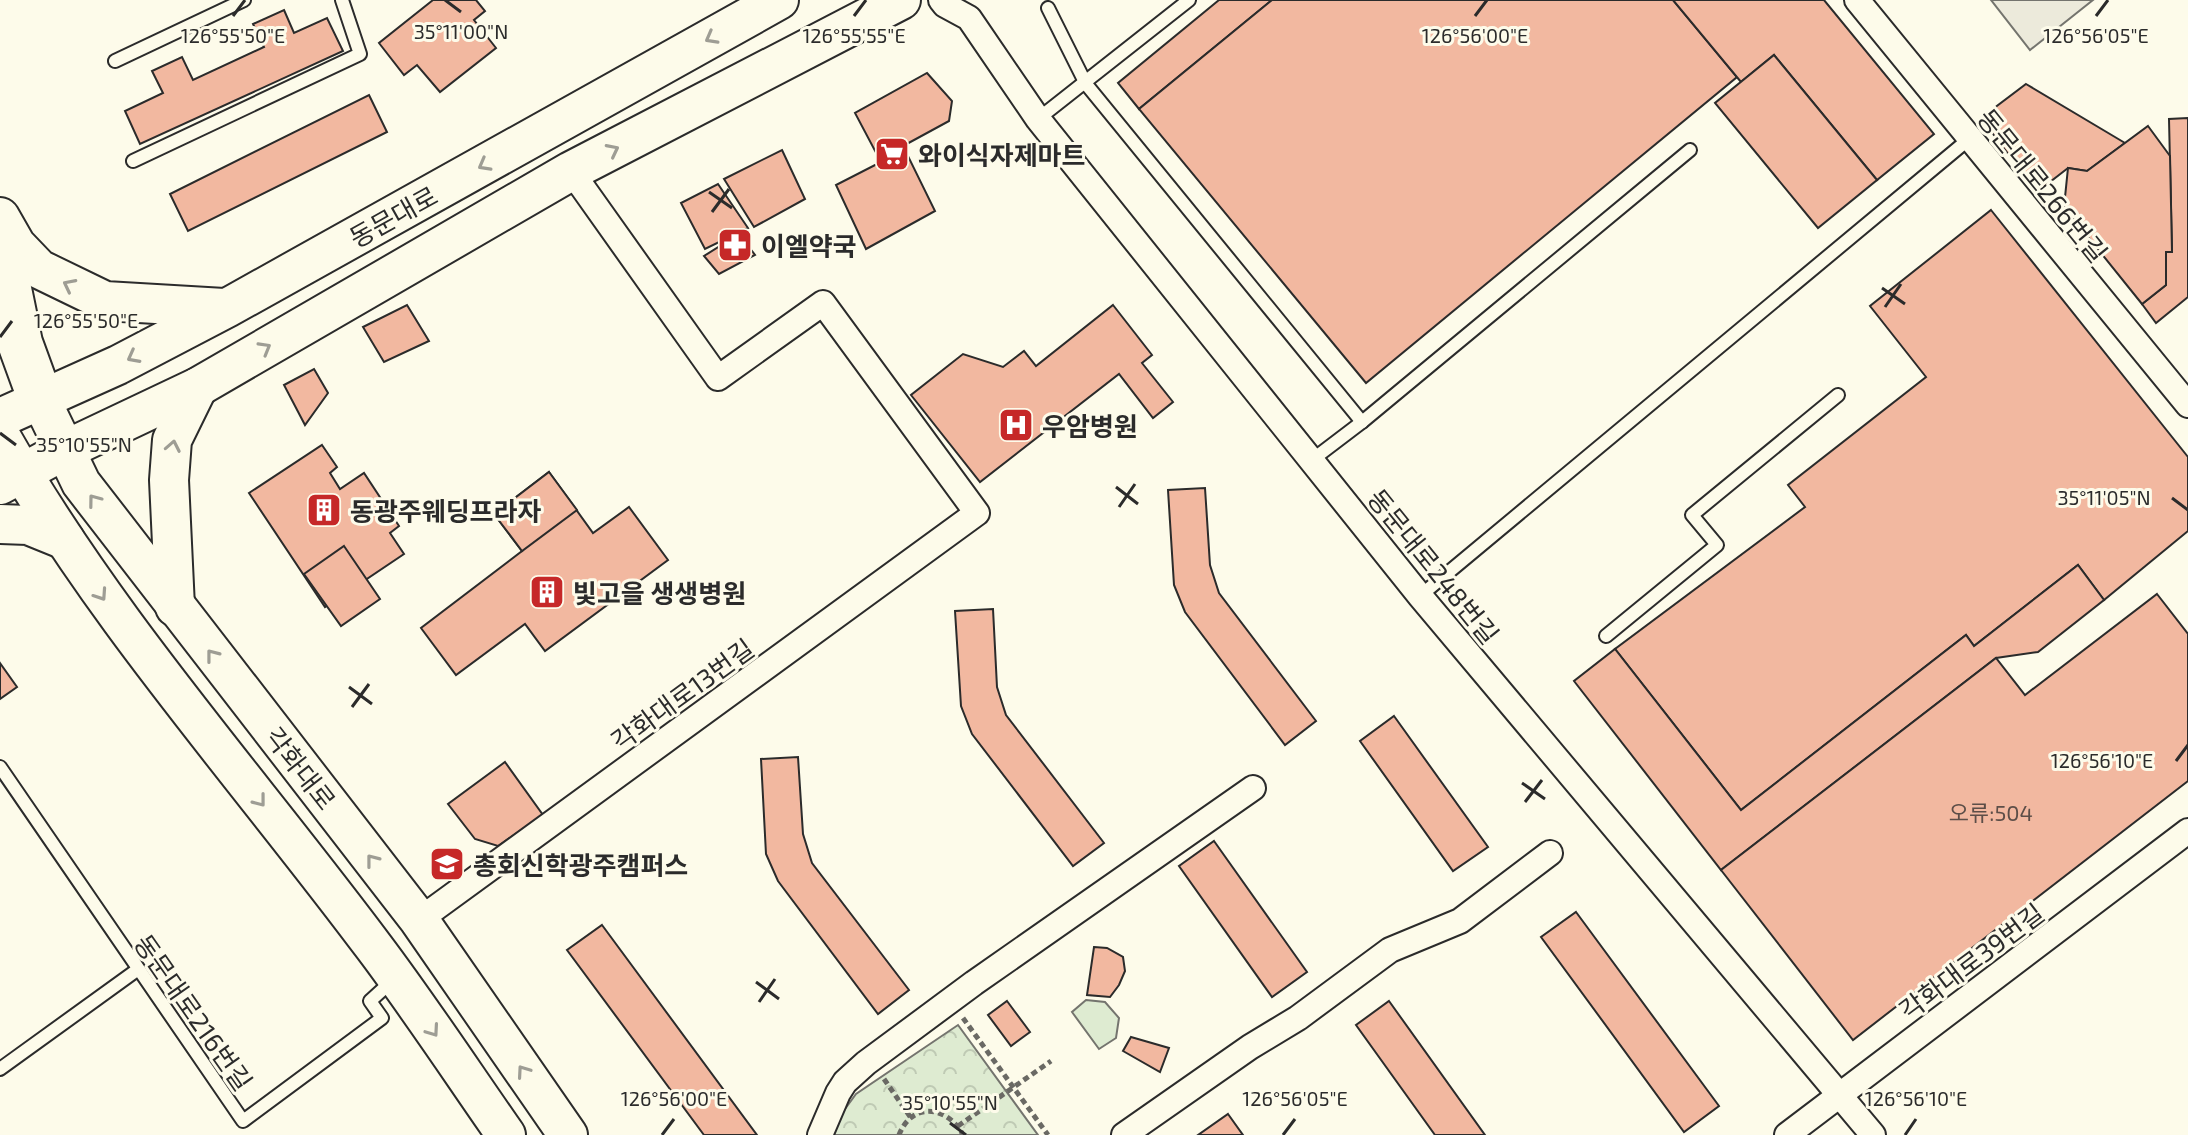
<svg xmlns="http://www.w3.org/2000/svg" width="2188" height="1135" font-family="'Exo 2','Noto Sans KR',sans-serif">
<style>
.green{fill:#deebd1;stroke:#74746e;stroke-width:2}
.park{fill:url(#park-crowns);stroke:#74746e;stroke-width:2}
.parking{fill:#eceadb;stroke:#74746e;stroke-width:2}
.building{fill:#f2b8a0;stroke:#2b2b2b;stroke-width:2}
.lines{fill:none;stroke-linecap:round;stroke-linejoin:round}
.lane-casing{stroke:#2b2b2b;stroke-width:16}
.street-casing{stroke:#2b2b2b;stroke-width:28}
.primary-casing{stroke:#2b2b2b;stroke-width:42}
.highway-casing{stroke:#2b2b2b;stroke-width:48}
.path{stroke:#6a6964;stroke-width:5;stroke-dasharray:6 4;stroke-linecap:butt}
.lane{stroke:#fdfbea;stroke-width:12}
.street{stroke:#fdfbea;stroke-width:24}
.primary{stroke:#fdfbea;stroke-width:38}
.highway{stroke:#fdfbea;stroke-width:44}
.oneway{stroke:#9e9d94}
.ticks{fill:none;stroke:#2b2b2b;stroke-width:3}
.labels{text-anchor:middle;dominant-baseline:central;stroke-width:6;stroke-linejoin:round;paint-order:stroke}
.number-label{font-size:22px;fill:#5d4e48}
.poi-label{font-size:26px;font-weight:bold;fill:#2b2b2b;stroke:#fdfbea;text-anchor:start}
.street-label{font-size:26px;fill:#2b2b2b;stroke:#fdfbea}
.ticks-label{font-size:20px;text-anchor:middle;fill:#2b2b2b;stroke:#fdfbea;stroke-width:6;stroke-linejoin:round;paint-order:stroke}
</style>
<defs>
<pattern id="park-crowns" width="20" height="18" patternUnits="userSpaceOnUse" patternTransform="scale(2)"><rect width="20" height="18" fill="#deebd1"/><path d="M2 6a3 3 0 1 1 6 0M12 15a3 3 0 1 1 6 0" fill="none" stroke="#bfcab4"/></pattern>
</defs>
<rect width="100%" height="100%" fill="#fdfbea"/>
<!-- green -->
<polygon class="green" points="1086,1000 1105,1002 1119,1018 1116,1038 1099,1049 1072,1012"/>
<!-- park -->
<polygon class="park" points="958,1025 1038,1135 832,1135 837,1120 856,1094"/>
<!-- parking -->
<polygon class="parking" points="1991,0 2093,0 2030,50"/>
<!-- building -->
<g class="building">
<polygon points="433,0 476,0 485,11 474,20 496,48 440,92 417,65 404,75 379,43"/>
<polygon points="1219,0 1272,0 1139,109 1118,83"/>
<polygon points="1272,0 1673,0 1737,77 1366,383 1139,109"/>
<polygon points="1673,0 1824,0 1934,134 1877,180 1774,55 1741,82"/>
<polygon points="284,10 294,33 327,18 343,51 140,144 125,111 163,93 152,71 182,57 193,80 264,47 253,24"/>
<polygon points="1774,55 1877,180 1818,228 1715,103"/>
<polygon points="927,73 952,101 949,121 903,146 935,211 866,249 836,185 881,162 855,113"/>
<polygon points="2026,84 2125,143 2087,171 2068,168 2037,192 1981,118"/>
<polygon points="369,95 387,132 188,231 170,194"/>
<polygon points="2188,118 2188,297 2156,323 2142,304 2166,285 2166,252 2172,252 2169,119"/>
<polygon points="2148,126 2170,156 2172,252 2166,252 2166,285 2142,304 2064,207 2068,168 2087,171"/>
<polygon points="782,150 805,199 754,227 724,179"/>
<polygon points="718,184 748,228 705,249 681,203"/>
<polygon points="1991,210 2188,457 2188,531 2104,600 2078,565 1974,646 1966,635 1741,810 1615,649 1805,507 1788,485 1926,377 1870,306"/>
<polygon points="739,234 755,255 719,274 704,256"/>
<polygon points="407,305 429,341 384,362 363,327"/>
<polygon points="1113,305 1152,355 1142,363 1173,402 1153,418 1119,374 980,482 911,395 963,354 1003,367 1024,351 1036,366"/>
<polygon points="314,369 328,393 305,425 284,385"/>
<polygon points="322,445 337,467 330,473 340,489 364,473 399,526 390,533 404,554 325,607 249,493"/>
<polygon points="549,472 593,533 629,507 668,560 545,651 525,624 456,675 421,628 522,551 494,514"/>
<polygon points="549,472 577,510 522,551 494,514"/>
<polygon points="1205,488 1210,565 1219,593 1316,721 1285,745 1185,612 1174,585 1168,490"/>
<polygon points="344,546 380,599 341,626 304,574"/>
<polygon points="2078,565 2104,600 2038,652 1996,658 1721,870 1574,681 1615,649 1741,810 1966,635 1974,646"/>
<polygon points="2157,594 2188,634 2188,781 1853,1040 1721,870 1996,658 2025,695"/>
<polygon points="993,609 997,687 1006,715 1104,843 1073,866 972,734 961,706 955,611"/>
<polygon points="0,663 17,687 0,699"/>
<polygon points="1394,716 1488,847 1453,871 1360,741"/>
<polygon points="798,757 803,834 812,863 909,990 878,1014 778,881 766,854 761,759"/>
<polygon points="505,762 543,815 498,846 475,839 448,804"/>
<polygon points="1214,841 1307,972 1272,997 1179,866"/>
<polygon points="1576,912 1719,1106 1684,1132 1541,937"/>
<polygon points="602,925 757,1135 704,1135 567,950"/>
<polygon points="1094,947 1107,948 1123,957 1125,971 1119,985 1110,997 1087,995"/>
<polygon points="1007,1001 1030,1032 1011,1046 988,1015"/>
<polygon points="1389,1001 1485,1135 1435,1135 1356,1025"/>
<polygon points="1131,1037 1169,1048 1160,1072 1123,1051"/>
<polygon points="1228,1114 1243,1135 1198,1135"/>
</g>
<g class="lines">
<!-- lane casing -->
<g class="lane-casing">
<g id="lane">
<polyline points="1048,8 1086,84 1362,422"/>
<polyline points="115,61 244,0"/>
<polyline points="1038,119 1189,0"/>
<polyline points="133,161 360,54 342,0"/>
<polyline points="1312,460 1362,422 1690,150"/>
<polyline points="1420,596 1969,139"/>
<polyline points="1606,636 1717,545 1692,515 1838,395"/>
<polyline points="0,767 243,1121 382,1018 370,1001 392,981"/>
<polyline points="0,1069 137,970"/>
</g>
</g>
<!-- street casing -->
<g class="street-casing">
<g id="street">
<polyline points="941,0 945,5 969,18 1038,119 1420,596 1873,1135"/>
<polyline points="1857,0 2188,405"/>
<polyline points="419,920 977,513 823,303 718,378 571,171"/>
<polyline points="820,1135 838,1093 845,1082 866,1063 974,983 1253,788"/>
<polyline points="1124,1135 1250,1047 1298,1018 1390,950 1460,921 1550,853"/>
<polyline points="1787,1135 2188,831"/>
</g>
</g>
<!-- primary casing -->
<g class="primary-casing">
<g id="primary">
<polyline points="0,217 16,245 39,269 105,301 224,308"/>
<polyline points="40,398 81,483 419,920 568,1135"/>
<polyline points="0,418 118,365 227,308 779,0"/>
<path d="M0,435C105,620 247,777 374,947C420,1008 462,1072 506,1135"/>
<polyline points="0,485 65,450 198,387 571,171 901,0"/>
<polyline points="0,524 28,525 65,540"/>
<polyline points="175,607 169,480 172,440 198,387"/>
</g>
</g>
<!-- highway casing -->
<g class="highway-casing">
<polyline id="highway" points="0,245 20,343 40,398"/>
</g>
<!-- path -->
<g class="path">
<polyline points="963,1018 1048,1135"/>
<polyline points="884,1079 911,1118"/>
<polyline points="958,1126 1051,1061"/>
<path d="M899,1135C912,1101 948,1106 963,1135"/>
</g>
<!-- lane -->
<use href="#lane" class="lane"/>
<!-- street -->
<use href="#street" class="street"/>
<!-- primary -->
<use href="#primary" class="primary"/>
<!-- highway -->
<use href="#highway" class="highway"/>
</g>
<!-- one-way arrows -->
<defs><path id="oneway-chevron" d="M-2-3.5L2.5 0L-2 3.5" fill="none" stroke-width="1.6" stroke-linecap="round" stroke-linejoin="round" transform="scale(2)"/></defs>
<g class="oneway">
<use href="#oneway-chevron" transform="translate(711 38) rotate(151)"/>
<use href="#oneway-chevron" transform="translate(613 150) rotate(-27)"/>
<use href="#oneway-chevron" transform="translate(484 165) rotate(151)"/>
<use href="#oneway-chevron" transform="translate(69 285) rotate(-153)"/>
<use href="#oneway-chevron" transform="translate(265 348) rotate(-30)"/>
<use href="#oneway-chevron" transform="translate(133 357) rotate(152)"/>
<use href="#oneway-chevron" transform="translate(173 446) rotate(-79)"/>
<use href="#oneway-chevron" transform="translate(94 500) rotate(-127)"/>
<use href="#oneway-chevron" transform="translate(101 595) rotate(56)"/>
<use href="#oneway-chevron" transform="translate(212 655) rotate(-128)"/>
<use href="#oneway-chevron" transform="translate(260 801) rotate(52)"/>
<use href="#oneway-chevron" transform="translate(372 860) rotate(-128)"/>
<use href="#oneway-chevron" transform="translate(433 1031) rotate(55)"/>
<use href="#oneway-chevron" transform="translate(523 1071) rotate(-125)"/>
</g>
<!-- ticks -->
<path class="ticks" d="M445,0L461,12M233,16L245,0M854,16L866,0M1475,16L1487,0M2096,16L2108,0M709,192L732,208M712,212L729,189M1882,288L1905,304M1885,307L1901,284M0,337L12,321M0,433L16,445M1116,487L1138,504M2172,498L2188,510M1119,507L1135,484M349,687L372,704M352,707L369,684M2176,761L2188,745M1522,783L1545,799M1525,802L1542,780M756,982L779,999M759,1002L775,979M950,1123L966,1135M662,1135L674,1119M1283,1135L1295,1119M1905,1135L1916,1119"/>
<!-- icons -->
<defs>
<g id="supermarket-square" transform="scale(1.8)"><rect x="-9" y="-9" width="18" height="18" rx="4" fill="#c62828" stroke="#fdfbea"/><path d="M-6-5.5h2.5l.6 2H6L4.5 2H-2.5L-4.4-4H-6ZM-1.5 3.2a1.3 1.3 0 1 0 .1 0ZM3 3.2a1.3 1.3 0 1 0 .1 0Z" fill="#fff"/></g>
<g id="pharmacy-square" transform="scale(1.8)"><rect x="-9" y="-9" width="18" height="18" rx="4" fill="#c62828" stroke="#fdfbea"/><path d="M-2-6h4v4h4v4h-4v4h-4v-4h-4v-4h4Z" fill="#fff"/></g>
<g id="hospital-square" transform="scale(1.8)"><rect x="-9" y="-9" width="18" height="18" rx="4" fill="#c62828" stroke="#fdfbea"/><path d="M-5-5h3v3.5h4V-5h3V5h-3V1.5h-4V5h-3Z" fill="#fff"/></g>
<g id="building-square" transform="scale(1.8)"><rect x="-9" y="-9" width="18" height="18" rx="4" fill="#c62828" stroke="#fdfbea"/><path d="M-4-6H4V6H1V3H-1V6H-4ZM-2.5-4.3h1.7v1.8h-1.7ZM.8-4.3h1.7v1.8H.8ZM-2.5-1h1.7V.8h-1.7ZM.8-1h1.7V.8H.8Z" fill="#fff"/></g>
<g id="school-square" transform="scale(1.8)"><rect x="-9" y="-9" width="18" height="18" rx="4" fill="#c62828" stroke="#fdfbea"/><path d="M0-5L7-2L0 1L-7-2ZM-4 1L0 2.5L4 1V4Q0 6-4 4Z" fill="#fff"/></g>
</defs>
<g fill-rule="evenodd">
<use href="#supermarket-square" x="892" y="154"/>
<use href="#pharmacy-square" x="735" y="245"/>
<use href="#hospital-square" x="1016" y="425"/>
<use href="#building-square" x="324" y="510"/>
<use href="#building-square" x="547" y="592"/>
<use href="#school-square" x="447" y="864"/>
</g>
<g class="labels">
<!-- number labels -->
<g class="number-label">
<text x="1991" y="812">오류:504</text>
</g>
<!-- poi labels -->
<g class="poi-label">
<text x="918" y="154">와이식자제마트</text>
<text x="761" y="245">이엘약국</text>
<text x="1042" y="425">우암병원</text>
<text x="350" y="510">동광주웨딩프라자</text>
<text x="573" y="592">빛고을 생생병원</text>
<text x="473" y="864">총회신학광주캠퍼스</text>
</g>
<!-- street labels -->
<g class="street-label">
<text transform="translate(2043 185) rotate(51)">동문대로266번길</text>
<text transform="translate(393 216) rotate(-29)">동문대로</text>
<text transform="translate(1434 566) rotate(51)">동문대로248번길</text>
<text transform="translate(682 694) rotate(-36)">각화대로13번길</text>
<text transform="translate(301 768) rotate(52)">각화대로</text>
<text transform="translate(1971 961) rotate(-37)">각화대로39번길</text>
<text transform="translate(194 1012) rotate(55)">동문대로216번길</text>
</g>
</g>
<g class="ticks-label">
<text x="461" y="39">35°11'00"N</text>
<text x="854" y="43">126°55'55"E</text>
<text x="1475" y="43">126°56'00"E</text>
<text x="2096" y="43">126°56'05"E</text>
<text x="233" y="43">126°55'50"E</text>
<text x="86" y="328">126°55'50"E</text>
<text x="84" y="452">35°10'55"N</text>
<text x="2104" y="505">35°11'05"N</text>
<text x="2102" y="768">126°56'10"E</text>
<text x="674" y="1106">126°56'00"E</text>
<text x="1295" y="1106">126°56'05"E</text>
<text x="1916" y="1106">126°56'10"E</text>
<text x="950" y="1110">35°10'55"N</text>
</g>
</svg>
